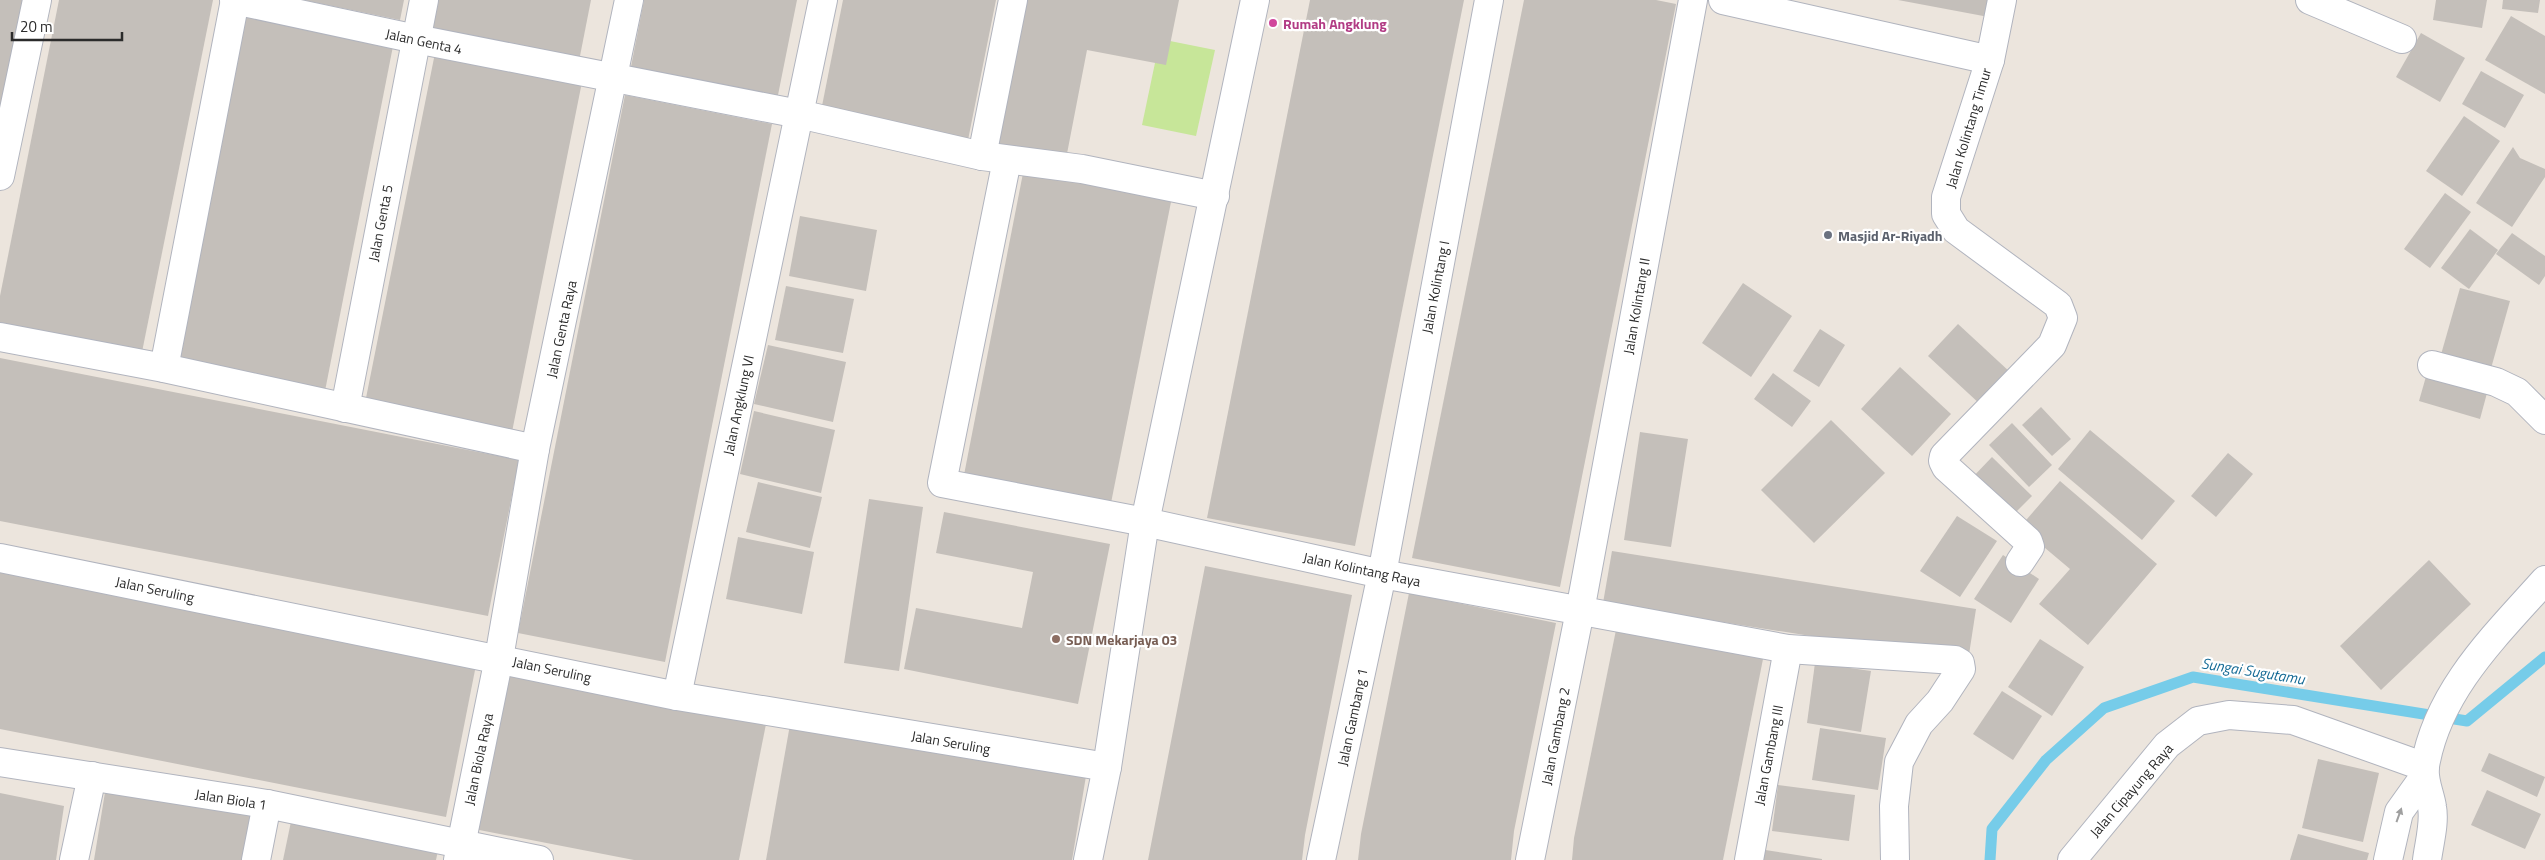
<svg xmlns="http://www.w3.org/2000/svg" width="2545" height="860" font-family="'Titillium Web',sans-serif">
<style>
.pitch{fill:#c7e699}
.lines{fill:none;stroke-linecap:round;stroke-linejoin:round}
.stream{stroke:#76cce9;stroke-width:11}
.building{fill:#c4bfba}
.minor-casing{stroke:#b1b4be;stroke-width:30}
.minor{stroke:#fff;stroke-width:28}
.oneway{fill:#a0a0a0}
.hotel-dot{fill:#d1479c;stroke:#fff;stroke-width:2}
.worship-dot{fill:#6b7280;stroke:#fff;stroke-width:2}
.education-dot{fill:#8d6e63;stroke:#fff;stroke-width:2}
.labels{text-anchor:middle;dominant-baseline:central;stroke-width:4.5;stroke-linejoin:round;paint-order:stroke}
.hotel-label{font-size:14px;font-weight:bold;fill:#b23c85;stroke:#fff;text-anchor:start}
.street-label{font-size:14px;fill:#2b2b2b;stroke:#fff}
.worship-label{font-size:14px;font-weight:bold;fill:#5b616d;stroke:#fff;text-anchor:start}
.education-label{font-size:14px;font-weight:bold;fill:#785e54;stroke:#fff;text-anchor:start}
.water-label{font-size:15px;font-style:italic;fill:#146a95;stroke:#fff}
</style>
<rect width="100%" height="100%" fill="#ece5dd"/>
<!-- pitch -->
<polygon class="pitch" points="1160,39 1215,50 1196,136 1142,125"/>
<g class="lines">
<!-- stream -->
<polyline class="stream" points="1990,860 1992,829 2046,760 2104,708 2193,677 2467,721 2545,657"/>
</g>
<!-- building -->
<g class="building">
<polygon points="0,0 27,0 0,131"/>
<polygon points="59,0 213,0 141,357 0,330 0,296"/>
<polygon points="303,0 404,0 400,20"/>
<polygon points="438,0 591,0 579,61 432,32"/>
<polygon points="644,0 797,0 776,105 629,77"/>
<polygon points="843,0 996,0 967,145 820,116"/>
<polygon points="1025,0 1179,0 1166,65 1087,50 1065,164 996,151"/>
<polygon points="1310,0 1464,0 1355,546 1207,518"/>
<polygon points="1524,0 1656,0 1676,4 1560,587 1412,558"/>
<polygon points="1898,0 1997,0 1994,18"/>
<polygon points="2436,0 2487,0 2482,28 2433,20"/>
<polygon points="2503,0 2540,0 2538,13 2502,9"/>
<polygon points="248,7 395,36 324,396 176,367"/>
<polygon points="2511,16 2545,36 2545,94 2485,60"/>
<polygon points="2421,33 2465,58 2440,102 2396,77"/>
<polygon points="436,48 583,77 511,437 364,408"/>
<polygon points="2481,71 2524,95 2505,128 2462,104"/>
<polygon points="625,95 772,124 665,662 518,633"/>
<polygon points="2464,116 2500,141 2462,196 2426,171"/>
<polygon points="2513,147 2520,158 2545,169 2545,177 2512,227 2476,203"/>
<polygon points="1024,168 1172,197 1110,508 963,480"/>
<polygon points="2445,193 2471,212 2430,268 2404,249"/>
<polygon points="800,216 877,230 866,291 789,276"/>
<polygon points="2470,229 2498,250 2469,289 2441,268"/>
<polygon points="2512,233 2545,256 2545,276 2539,285 2496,254"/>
<polygon points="1743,283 1792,316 1751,377 1702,343"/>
<polygon points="786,286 854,299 843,353 775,340"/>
<polygon points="2460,288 2510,301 2488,379 2438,365"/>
<polygon points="1958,324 2011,373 1981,405 1928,356"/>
<polygon points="1820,329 1845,345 1819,387 1793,371"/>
<polygon points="768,345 846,362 833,422 754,404"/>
<polygon points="0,358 519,460 488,616 0,521"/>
<polygon points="2429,366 2490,382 2480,419 2419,401"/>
<polygon points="1900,367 1951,414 1912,456 1861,409"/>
<polygon points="1773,373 1811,401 1792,427 1754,399"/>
<polygon points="2041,407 2071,439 2052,456 2022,425"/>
<polygon points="754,411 835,430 821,493 740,474"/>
<polygon points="1831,420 1885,473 1814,543 1761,490"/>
<polygon points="2012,423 2052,465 2029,487 1989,445"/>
<polygon points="2090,430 2175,501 2142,540 2058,469"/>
<polygon points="1640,432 1688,439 1671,547 1624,540"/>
<polygon points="2228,453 2253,474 2216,517 2191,496"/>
<polygon points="1992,457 2032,496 2010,518 1970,480"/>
<polygon points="2060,481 2157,564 2088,645 2039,604 2070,569 2020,527"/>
<polygon points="758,482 822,497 810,548 746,532"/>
<polygon points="869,499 923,507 899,671 844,663"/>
<polygon points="944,512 1110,544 1078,704 904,669 916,608 1022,628 1033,572 936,553"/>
<polygon points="1957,516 1997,541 1960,597 1920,571"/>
<polygon points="738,537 814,552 802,614 726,599"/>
<polygon points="1612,551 1976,609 1968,661 1603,603"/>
<polygon points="2003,555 2039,579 2011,623 1974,599"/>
<polygon points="2429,560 2471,604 2381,690 2340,646"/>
<polygon points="0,566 477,660 446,817 0,729"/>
<polygon points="1205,566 1352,595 1305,835 1302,860 1148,860"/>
<polygon points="1409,593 1556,623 1514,831 1511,860 1358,860 1361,834"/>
<polygon points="1618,620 1765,649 1723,860 1572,860 1574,838"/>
<polygon points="2040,639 2084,667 2052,716 2008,687"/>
<polygon points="1815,663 1871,671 1861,732 1807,723"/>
<polygon points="501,672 766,724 739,860 634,860 469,828"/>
<polygon points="2002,691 2042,716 2013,760 1973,734"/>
<polygon points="791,719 1087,770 1072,860 766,860"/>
<polygon points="1820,728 1886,738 1878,790 1812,780"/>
<polygon points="2489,753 2545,777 2537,797 2481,771"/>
<polygon points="2318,759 2379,773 2363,842 2302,828"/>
<polygon points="107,780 254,809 245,860 94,860"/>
<polygon points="1778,785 1855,795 1849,841 1772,831"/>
<polygon points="2487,790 2541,814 2525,849 2471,825"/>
<polygon points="0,793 64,806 56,860 0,860"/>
<polygon points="293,812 440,841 436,860 283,860"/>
<polygon points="2298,834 2369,853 2367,860 2290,860"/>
<polygon points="1759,849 1822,859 1822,860 1757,860"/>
</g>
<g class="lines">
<!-- minor casing -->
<g class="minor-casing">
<g id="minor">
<polyline points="234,0 416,39 799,114 982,156 1082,169 1215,196"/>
<polyline points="1723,0 1990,60"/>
<polyline points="2002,0 1990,60 1946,197 1946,214 1956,230 2058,305 2063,318 2052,345 1944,456 1943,461 1946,467 2028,541 2030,547 2020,562"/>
<polyline points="2310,0 2402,39"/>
<polyline points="982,156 1013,0"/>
<polyline points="1007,160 942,483 1145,522 1382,574 1788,649 1955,660 1960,663 1961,669 1940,701 1919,724 1899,762 1894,806 1895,860"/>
<polyline points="0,176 37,0"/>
<polyline points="0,337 164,368 535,449"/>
<polyline points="2432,365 2496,382 2517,392 2545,420"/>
<polyline points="164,368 235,0"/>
<polyline points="345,408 424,0"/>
<polyline points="0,558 677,696 1107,767"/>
<polyline points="677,696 823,0"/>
<polyline points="0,762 267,804 539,860"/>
<polyline points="74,860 92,776"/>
<polyline points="256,860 267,804"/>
<polyline points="458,860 499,658 535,449 629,0"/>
<polyline points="1088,860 1107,767 1145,522 1255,0"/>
<polyline points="1321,860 1382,574 1489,0"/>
<polyline points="1530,860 1580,611 1693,0"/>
<polyline points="1749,860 1788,649"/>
<polyline points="2072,860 2167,745 2198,721 2229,715 2293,720 2425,767"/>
<polyline points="2388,860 2399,812 2424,777"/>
<path d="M2427,860C2429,844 2435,823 2432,807C2430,793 2423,781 2425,766C2438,690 2496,635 2545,580"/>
</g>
</g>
<!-- minor -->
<use href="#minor" class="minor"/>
</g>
<!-- one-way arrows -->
<defs><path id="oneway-solid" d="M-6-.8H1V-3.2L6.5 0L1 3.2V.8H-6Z" transform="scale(1.25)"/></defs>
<use class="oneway" href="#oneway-solid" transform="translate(2399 815) rotate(-70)"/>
<!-- markers -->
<circle class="hotel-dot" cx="1273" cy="23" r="5"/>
<circle class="worship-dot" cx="1828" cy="235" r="5"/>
<circle class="education-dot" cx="1056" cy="639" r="5"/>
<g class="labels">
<!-- hotel labels -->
<g class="hotel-label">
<text x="1283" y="23">Rumah Angklung</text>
</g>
<!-- street labels -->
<g class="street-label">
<text transform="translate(424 41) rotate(12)">Jalan Genta 4</text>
<text transform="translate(1968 128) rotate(-73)">Jalan Kolintang Timur</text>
<text transform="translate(380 223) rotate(-79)">Jalan Genta 5</text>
<text transform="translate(1435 287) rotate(-79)">Jalan Kolintang I</text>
<text transform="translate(1636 306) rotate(-80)">Jalan Kolintang II</text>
<text transform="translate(561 329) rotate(-78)">Jalan Genta Raya</text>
<text transform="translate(738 405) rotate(-78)">Jalan Angklung VI</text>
<text transform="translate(1362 569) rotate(12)">Jalan Kolintang Raya</text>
<text transform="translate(155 589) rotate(12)">Jalan Seruling</text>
<text transform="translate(552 669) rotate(12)">Jalan Seruling</text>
<text transform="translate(1352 717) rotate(-78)">Jalan Gambang 1</text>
<text transform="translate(1555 736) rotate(-79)">Jalan Gambang 2</text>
<text transform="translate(951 742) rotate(10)">Jalan Seruling</text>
<text transform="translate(1768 755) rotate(-79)">Jalan Gambang III</text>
<text transform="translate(478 759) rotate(-78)">Jalan Biola Raya</text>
<text transform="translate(2131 790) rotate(-49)">Jalan Cipayung Raya</text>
<text transform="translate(231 799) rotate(9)">Jalan Biola 1</text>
</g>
<!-- worship labels -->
<g class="worship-label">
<text x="1838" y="235">Masjid Ar-Riyadh</text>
</g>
<!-- education labels -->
<g class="education-label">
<text x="1066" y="639">SDN Mekarjaya 03</text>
</g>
<!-- water labels -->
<g class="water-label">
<text transform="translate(2253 671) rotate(9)">Sungai Sugutamu</text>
</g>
</g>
<!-- scale -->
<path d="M12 32v8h110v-8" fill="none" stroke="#2b2b2b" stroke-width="2.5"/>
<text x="20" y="32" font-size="15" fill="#2b2b2b" stroke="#ffffff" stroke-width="4" paint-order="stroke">20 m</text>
</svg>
